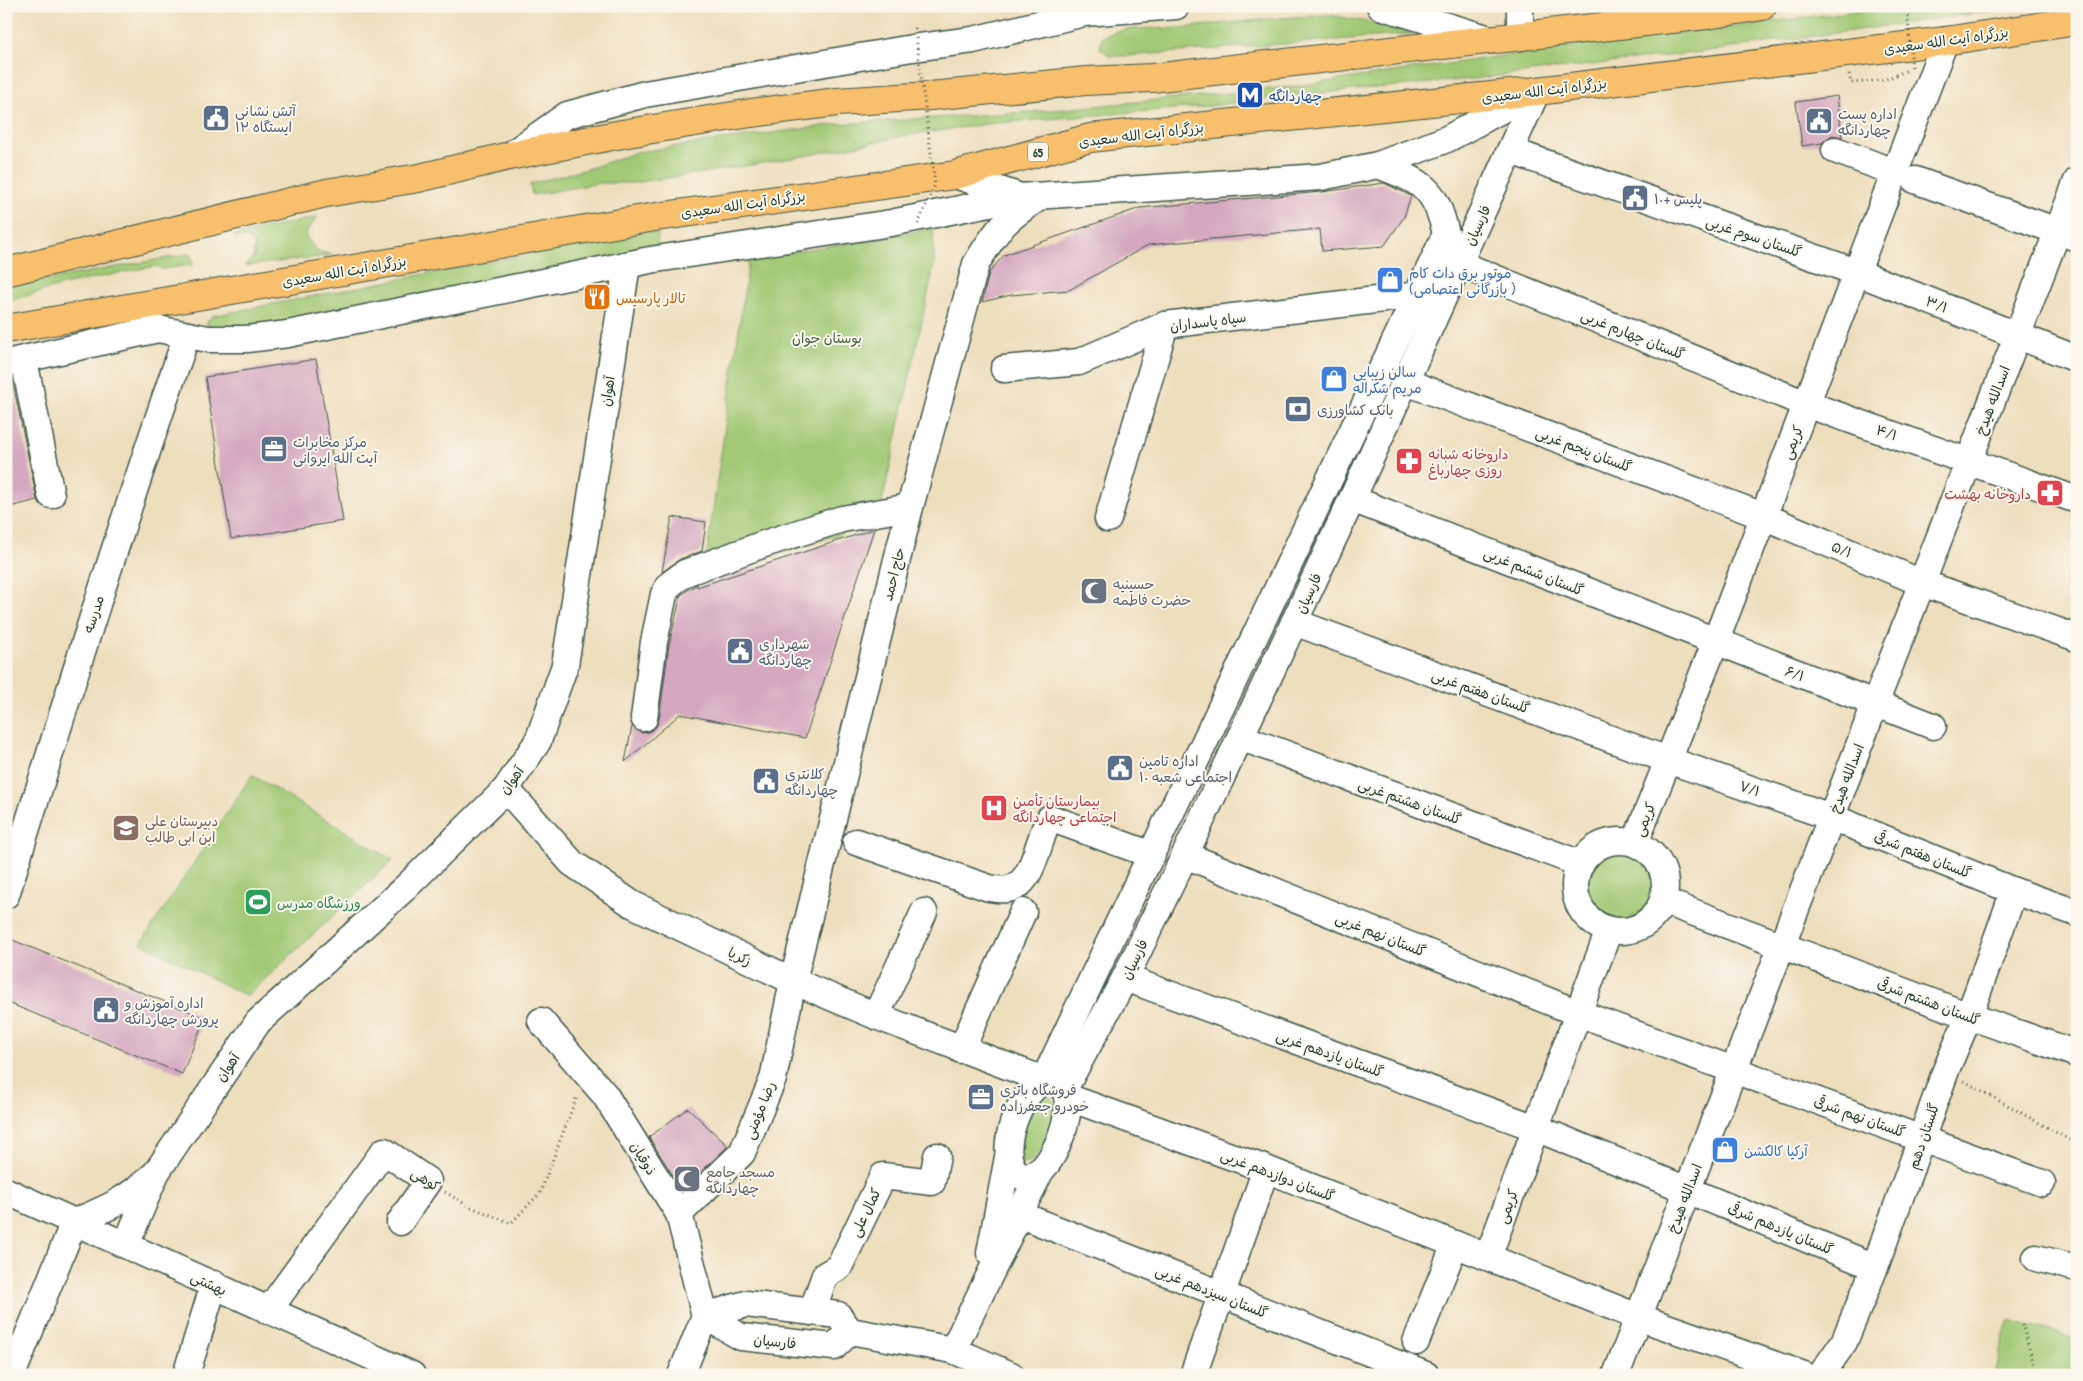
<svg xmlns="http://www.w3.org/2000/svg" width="2083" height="1381" font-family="'Patrick Hand','Playpen Sans Arabic',sans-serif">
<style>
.green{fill:#a1c974;stroke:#608354}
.building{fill:#d5a8c0}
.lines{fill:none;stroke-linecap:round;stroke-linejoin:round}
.minor-casing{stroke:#3e5548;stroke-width:29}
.highway-casing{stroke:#3e5548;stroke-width:30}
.path{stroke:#3e5548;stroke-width:3;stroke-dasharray:1 4;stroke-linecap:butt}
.minor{stroke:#fff;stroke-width:26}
.highway{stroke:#f8bf6c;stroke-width:28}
.path-bridge{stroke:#3e5548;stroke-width:3;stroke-dasharray:1 4;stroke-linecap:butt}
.labels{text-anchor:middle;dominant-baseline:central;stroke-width:4;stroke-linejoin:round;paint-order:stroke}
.shield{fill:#fbf7ec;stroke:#61756b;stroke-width:1}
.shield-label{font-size:12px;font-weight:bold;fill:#1f3d34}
.street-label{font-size:14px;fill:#1f3d34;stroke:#fbf7ec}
.transit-label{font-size:14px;fill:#164399;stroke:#fbf7ec;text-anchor:start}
.service-label{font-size:14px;fill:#4e5e75;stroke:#fbf7ec;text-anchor:start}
.shop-label{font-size:14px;fill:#366cbe;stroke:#fbf7ec;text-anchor:start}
.food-label{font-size:14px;fill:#c56008;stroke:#fbf7ec;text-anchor:start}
.park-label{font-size:14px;fill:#406044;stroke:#fbf7ec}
.health-label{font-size:14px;fill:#be3a42;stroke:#fbf7ec;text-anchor:start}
.worship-label{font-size:14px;fill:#5b616d;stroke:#fbf7ec;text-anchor:start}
.education-label{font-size:14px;fill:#785e54;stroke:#fbf7ec;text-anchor:start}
.leisure-label{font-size:14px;fill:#27864d;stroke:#fbf7ec;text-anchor:start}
</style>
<rect width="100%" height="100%" fill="#fbf7ec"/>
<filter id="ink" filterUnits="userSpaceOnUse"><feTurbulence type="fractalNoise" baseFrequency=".02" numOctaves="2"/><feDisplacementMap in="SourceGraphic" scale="10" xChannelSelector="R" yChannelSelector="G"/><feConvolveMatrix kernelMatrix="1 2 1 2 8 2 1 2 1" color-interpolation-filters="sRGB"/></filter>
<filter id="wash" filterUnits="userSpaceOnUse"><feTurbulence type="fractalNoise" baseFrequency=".0096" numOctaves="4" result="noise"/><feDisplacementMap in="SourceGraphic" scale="20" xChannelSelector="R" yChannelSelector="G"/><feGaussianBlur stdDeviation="1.12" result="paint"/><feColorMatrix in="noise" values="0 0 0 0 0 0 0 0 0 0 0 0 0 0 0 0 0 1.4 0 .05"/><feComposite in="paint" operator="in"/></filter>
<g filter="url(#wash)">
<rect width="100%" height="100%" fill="#eddebc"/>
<!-- green -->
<g class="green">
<polygon points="1900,6 2026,6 1709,51 1472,79 1258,99 1211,106 986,124 904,136 799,157 708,172 633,183 600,183 532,195 530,184 594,167 637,152 743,137 838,124 1042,111 1290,87 1578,45"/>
<path d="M1329,15L1385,25L1412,34L1127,56H1110L1100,48L1102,38C1123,24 1156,30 1180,28C1230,23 1279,17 1329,15Z"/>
<polygon points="318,217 308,229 306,237 317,251 333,255 244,266 254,257 254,244 247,238 233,236"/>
<polygon points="933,229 934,266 878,521 703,580 749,259"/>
<polygon points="645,231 658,235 657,247 257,327 216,330 206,324 212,316"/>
<polygon points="189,254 194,261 192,265 163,269 156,266 115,274 63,285 6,302 6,287"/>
<polygon points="252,775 393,860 247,996 141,943"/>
<circle cx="1622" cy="885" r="34"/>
<path d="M1042,1095L1049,1096C1051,1098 1055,1102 1056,1105C1060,1117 1041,1150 1034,1160L1022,1163L1017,1156L1021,1130Z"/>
<polygon points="2008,1320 2077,1338 2077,1375 1994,1375"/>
</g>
<g id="blocks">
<!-- building -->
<g class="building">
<polygon points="1837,96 1842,137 1832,135 1822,143 1802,146 1796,102"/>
<polygon points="1384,183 1411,196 1404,217 1384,246 1322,251 1320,229 1148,245 1069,290 1011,295 982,302 989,273 1004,255 1140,208 1322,192"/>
<polygon points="316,359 343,521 231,539 205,377"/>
<polygon points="12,379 37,500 6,508 6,380"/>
<polygon points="672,517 706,522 702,551 680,559 662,572"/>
<polygon points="874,529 805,738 680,714 625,762 632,726 642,733 649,732 656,727 659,720 669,645 681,595 697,584 697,587"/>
<polygon points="10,939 205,1018 182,1074 6,1002 6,949"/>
<polygon points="688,1108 728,1146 682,1190 649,1137"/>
</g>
</g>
</g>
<g filter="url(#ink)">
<use href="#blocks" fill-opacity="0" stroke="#3e5548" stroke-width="1"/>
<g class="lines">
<!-- minor casing -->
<g class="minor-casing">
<g id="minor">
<polyline points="1380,6 1493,40"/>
<polyline points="1520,6 1520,37"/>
<polyline points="1835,150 1894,172"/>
<polyline points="1511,151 1856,272 2077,359"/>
<polyline points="509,156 567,115 645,94 912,48 973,40 1084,13 1176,6"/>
<path d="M1378,165C1422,182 1435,186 1446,234"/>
<polyline points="955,175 1018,196"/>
<polyline points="1915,180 2077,238"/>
<polyline points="1460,264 1806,404 2077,500"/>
<polyline points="24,360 51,495"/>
<polyline points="6,363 158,329 208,339 247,339 288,334 650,260 891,223 1019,197 1321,177 1378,165 1447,139 1536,91"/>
<polyline points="1004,369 1079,362 1165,325 1418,295"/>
<polyline points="1406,382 1763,516 1922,583 2077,638"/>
<polyline points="1352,499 1933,726"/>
<polyline points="1108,519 1165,325"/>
<polyline points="1294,622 1668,760 1831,817 2014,891 2077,913"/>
<polyline points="644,718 654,642 664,594 669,585 685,573 764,544 842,519 910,507"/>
<polyline points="1240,737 1581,864"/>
<polyline points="506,789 572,863 632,904 793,981 876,1016 1044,1080 1446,234"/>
<circle cx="1620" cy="886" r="45"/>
<path d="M856,842L989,888C995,889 1002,890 1008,889C1035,885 1037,838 1050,818L1152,855"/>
<polyline points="1635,843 1715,643 1945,41"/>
<polyline points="1185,855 1578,1013 2042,1183"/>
<path d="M6,895C64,708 122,520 187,335"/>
<polyline points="1663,901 1969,1016 2077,1054"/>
<polyline points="1125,978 1536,1128 1875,1267"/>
<polyline points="876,1016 924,912"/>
<polyline points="541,1021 605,1095 679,1214 705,1316"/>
<polyline points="961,1050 1023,912"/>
<path d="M1044,1080C1052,1081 1061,1083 1065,1090C1075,1108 1056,1158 1041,1170C1037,1173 1031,1175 1027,1178C994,1170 1012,1115 1027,1096C1032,1089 1037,1084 1044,1080Z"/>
<polyline points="1064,1089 1125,978 1185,855 1352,499 1537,91"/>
<polyline points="1067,1097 1266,1169 1638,1317 1804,1375"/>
<polyline points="156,1173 258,1022 407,886 506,789 538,741 565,665 627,265"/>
<polyline points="6,1191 412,1375"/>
<path d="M679,1214L742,1153L773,1079L793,981L910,507L976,264C997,229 1005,219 1040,197"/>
<polyline points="1018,1214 1426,1375"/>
<polyline points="990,1253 1008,1157"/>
<polyline points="1488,1257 1609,930"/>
<polyline points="2036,1258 2077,1268"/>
<polyline points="268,1311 384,1151 428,1181 400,1222"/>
<polyline points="812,1312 825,1275 839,1267 883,1176 932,1182 937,1156"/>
<polyline points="705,1316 746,1304 838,1315 850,1331 953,1350 1041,1170"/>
<polyline points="705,1316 741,1337 834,1347 850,1331"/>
<polyline points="1416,1342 1455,1244"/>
<polyline points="953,1350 1011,1375"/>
<path d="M12,1375L74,1222C109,1208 128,1199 156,1173L126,1245"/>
<polyline points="186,1375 214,1284"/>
<polyline points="681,1375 705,1316"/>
<polyline points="1193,1375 1266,1169"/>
<polyline points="1616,1375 2077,181"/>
<polyline points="1821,1375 1844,1342 1875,1267 1946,1070 1969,1016 2014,891"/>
</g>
</g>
<!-- highway casing -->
<g class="highway-casing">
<g id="highway">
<polyline points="6,272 326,193 419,178 509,156 622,134 751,113 837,102 930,96 1086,81 1152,78 1707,15 1762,6"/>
<polyline points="6,329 649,218 955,175 1090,138 1537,91 1945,41 2077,21"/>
</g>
</g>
<!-- path -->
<g class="path">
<polyline points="1849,74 1851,83 1884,80 1908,70"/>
<polyline points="1964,1081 2077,1144"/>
<polyline points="445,1192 468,1206 511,1223 540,1193 577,1096"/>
<polyline points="2022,1324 2037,1375"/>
</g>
<!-- minor -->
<use href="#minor" class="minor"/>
<!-- highway -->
<use href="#highway" class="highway"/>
<!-- path-bridge -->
<g class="path-bridge">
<polyline points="1907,6 1912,68"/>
<polyline points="915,28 935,185 918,224"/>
</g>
</g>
</g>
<!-- icons -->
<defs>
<g id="metro-square" transform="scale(1.4375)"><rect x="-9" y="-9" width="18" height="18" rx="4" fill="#1a4fb4" stroke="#fbf7ec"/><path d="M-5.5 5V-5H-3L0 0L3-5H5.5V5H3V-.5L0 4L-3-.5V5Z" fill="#fff"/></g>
<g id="civic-square" transform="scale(1.4375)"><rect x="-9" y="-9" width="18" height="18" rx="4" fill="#5c6f8a" stroke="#fbf7ec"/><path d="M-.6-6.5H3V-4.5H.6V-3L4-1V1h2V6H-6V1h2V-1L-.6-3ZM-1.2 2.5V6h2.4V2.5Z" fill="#fff"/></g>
<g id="shop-square" transform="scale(1.4375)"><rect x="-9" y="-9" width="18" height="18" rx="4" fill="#3f7fe0" stroke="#fbf7ec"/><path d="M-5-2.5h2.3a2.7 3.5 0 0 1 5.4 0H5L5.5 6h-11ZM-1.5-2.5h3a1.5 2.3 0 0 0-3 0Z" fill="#fff"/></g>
<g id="restaurant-square" transform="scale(1.4375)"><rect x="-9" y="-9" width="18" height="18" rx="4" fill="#e8710a" stroke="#fbf7ec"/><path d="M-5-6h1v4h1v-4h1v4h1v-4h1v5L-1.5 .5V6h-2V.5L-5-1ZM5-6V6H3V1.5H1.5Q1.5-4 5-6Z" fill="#fff"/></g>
<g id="bank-square" transform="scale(1.4375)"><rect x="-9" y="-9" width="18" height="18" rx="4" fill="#5c6f8a" stroke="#fbf7ec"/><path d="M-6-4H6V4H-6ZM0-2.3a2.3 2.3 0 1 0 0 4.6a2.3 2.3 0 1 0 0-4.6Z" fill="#fff"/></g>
<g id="office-square" transform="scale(1.4375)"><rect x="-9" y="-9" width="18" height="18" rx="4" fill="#5c6f8a" stroke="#fbf7ec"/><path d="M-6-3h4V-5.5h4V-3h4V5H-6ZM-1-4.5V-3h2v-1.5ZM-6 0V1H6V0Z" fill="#fff"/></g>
<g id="pharmacy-square" transform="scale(1.4375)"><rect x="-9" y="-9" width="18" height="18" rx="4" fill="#e0444e" stroke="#fbf7ec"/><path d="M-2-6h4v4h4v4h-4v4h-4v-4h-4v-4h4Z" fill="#fff"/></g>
<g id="mosque-square" transform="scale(1.4375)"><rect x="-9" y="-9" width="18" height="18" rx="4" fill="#6b7280" stroke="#fbf7ec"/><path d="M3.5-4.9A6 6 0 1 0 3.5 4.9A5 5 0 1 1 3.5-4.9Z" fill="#fff"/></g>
<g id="hospital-square" transform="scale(1.4375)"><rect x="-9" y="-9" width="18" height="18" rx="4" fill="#e0444e" stroke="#fbf7ec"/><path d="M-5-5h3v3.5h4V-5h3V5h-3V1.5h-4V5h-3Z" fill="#fff"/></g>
<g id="school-square" transform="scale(1.4375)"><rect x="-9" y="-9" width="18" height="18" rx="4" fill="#8d6e63" stroke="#fbf7ec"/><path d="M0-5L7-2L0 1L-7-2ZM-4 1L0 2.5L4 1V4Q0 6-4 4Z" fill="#fff"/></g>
<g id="stadium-square" transform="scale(1.4375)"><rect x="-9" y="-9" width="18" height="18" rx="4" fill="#2e9e5b" stroke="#fbf7ec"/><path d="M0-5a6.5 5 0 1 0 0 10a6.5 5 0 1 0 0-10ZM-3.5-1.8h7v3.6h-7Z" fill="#fff"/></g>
</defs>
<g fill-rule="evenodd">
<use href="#metro-square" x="1250" y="95"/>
<use href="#civic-square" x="216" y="118"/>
<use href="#civic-square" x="1819" y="121"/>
<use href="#civic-square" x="1635" y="198"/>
<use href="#shop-square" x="1390" y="280"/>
<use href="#restaurant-square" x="597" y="297"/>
<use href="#shop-square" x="1334" y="379"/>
<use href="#bank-square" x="1298" y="409"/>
<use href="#office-square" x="274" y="449"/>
<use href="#pharmacy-square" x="1409" y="461"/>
<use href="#pharmacy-square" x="2050" y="493"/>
<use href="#mosque-square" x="1094" y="591"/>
<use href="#civic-square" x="740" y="651"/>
<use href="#civic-square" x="1120" y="768"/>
<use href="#civic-square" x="766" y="781"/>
<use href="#hospital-square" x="994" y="808"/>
<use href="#school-square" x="126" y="828"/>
<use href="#stadium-square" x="258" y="902"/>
<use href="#civic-square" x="106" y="1010"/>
<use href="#office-square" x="981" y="1097"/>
<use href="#shop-square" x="1725" y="1150"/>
<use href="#mosque-square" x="687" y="1179"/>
</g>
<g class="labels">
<!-- shield labels -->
<rect class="shield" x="1028" y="142.5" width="20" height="19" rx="4"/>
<g class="shield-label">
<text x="1038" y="152">65</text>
</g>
<!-- street labels -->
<g class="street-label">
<text transform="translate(1946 40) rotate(-8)">بزرگراه آیت الله سعیدی</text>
<text transform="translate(1544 90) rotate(-7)">بزرگراه آیت الله سعیدی</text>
<text transform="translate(1141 134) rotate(-7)">بزرگراه آیت الله سعیدی</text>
<text transform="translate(743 204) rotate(-8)">بزرگراه آیت الله سعیدی</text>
<text transform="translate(1477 225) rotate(-65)">فارسیان</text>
<text transform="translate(1754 236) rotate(19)">گلستان سوم غربی</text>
<text transform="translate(344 271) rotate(-10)">بزرگراه آیت الله سعیدی</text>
<text transform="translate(1937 304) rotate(21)">۳/۱</text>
<text transform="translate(1208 321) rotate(-7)">سپاه پاسداران</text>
<text transform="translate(1633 334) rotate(22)">گلستان چهارم غربی</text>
<text transform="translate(607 391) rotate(-81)">آهوان</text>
<text transform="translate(1992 400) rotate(-69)">اسدالله هیدخ</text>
<text transform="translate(1887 432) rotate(19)">۴/۱</text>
<text transform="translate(1792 442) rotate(-69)">کریمی</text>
<text transform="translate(1584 449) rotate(21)">گلستان پنجم غربی</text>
<text transform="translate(1842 549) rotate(23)">۵/۱</text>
<text transform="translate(1534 571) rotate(22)">گلستان ششم غربی</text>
<text transform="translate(893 574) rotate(-76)">حاج احمد</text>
<text transform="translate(1308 593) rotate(-65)">فارسیان</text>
<text transform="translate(93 614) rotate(-72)">مدرسه</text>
<text transform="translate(1795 673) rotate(21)">۶/۱</text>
<text transform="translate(1481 691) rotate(20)">گلستان هفتم غربی</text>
<text transform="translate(1846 778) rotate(-69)">اسدالله هیدخ</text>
<text transform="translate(511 780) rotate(-54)">آهوان</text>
<text transform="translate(1750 788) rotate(19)">۷/۱</text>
<text transform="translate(1410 801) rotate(20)">گلستان هشتم غربی</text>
<text transform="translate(1644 819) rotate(-68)">کریمی</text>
<text transform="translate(1923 854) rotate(22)">گلستان هفتم شرقی</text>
<text transform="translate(1381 934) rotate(22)">گلستان نهم غربی</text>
<text transform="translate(740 956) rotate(26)">زکریا</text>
<text transform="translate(1134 959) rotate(-64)">فارسیان</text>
<text transform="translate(1929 1001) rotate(21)">گلستان هشتم شرقی</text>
<text transform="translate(1330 1053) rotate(20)">گلستان یازدهم غربی</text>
<text transform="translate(227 1067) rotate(-56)">آهوان</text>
<text transform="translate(759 1110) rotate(-68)">رضا مؤمنی</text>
<text transform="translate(1860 1116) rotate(20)">گلستان نهم شرقی</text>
<text transform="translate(1923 1136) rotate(-71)">گلستان دهم</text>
<text transform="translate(644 1158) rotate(58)">ذوقیان</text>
<text transform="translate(1278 1175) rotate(21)">گلستان دوازدهم غربی</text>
<text transform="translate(426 1179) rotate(33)">کوهی</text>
<text transform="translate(1684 1198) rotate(-69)">اسدالله هیدخ</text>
<text transform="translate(1507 1206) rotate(-70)">کریمی</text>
<text transform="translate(865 1212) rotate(-64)">کمال علی</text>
<text transform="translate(1781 1228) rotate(23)">گلستان یازدهم شرقی</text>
<text transform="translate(209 1283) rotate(25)">بهشتی</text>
<text transform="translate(1212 1291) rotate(22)">گلستان سیزدهم غربی</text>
<text transform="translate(775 1341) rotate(6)">فارسیان</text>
</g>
<!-- transit labels -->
<g class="transit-label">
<text x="1269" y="95">چهاردانگه</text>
</g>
<!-- service labels -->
<g class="service-label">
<text x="235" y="110">آتش نشانی<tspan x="235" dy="16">ایستگاه ۱۲</tspan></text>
<text x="1838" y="113">اداره پست<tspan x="1838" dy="16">چهاردانگه</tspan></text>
<text x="1654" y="198">پلیس +۱۰</text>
<text x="1317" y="409">بانک کشاورزی</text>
<text x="293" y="441">مرکز مخابرات<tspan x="293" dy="16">آیت الله ایروانی</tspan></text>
<text x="759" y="643">شهرداری<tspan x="759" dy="16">چهاردانگه</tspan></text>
<text x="1139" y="760">اداره تامین<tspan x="1139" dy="16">اجتماعی شعبه ۱۰</tspan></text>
<text x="785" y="773">کلانتری<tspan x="785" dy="16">چهاردانگه</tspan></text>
<text x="125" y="1002">اداره آموزش و<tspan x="125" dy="16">پرورش چهاردانگه</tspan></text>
<text x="1000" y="1089">فروشگاه باتری<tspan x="1000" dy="16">خودرو جعفرزاده</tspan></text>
</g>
<!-- shop labels -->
<g class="shop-label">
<text x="1409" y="272">موتور برق دات کام<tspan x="1409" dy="16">(بازرگانی اعتصامی )</tspan></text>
<text x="1353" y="371">سالن زیبایی<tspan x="1353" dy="16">مریم شکراله</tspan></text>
<text x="1744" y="1150">آرکیا کالکشن</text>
</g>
<!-- food labels -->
<g class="food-label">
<text x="616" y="297">تالار پارسیس</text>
</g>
<!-- park labels -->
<g class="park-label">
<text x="827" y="337">بوستان جوان</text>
</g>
<!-- health labels -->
<g class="health-label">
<text x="1428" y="453">داروخانه شبانه<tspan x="1428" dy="16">روزی چهارباغ</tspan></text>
<text x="2031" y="493" text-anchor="end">داروخانه بهشت</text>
<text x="1013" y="800">بیمارستان تأمین<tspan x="1013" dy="16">اجتماعی چهاردانگه</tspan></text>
</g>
<!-- worship labels -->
<g class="worship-label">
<text x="1113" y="583">حسینیه<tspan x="1113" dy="16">حضرت فاطمه</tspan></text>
<text x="706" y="1171">مسجد جامع<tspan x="706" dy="16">چهاردانگه</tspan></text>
</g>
<!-- education labels -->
<g class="education-label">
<text x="145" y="820">دبیرستان علی<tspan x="145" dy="16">ابن ابی طالب</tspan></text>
</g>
<!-- leisure labels -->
<g class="leisure-label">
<text x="277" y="902">ورزشگاه مدرس</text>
</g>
</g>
<!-- margin -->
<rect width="2083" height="1381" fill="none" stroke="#fbf7ec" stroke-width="25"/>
</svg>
